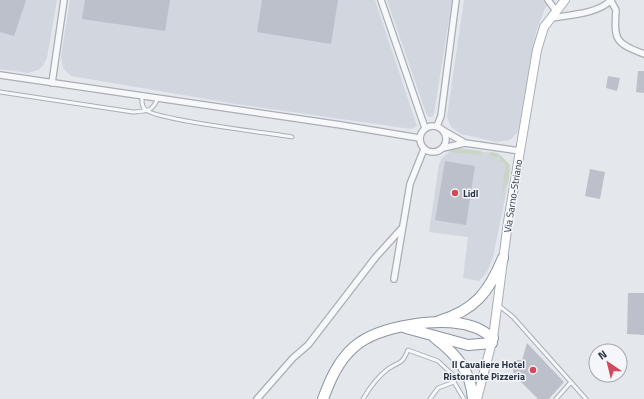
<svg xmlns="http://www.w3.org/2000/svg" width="644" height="399" font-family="'Titillium Web',sans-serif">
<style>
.built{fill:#d2d6de}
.green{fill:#c9d6c5}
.building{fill:#bbc0ca}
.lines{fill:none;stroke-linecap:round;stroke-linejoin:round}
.service-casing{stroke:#a9aeb7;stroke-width:5}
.minor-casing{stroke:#a9aeb7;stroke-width:8}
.secondary-casing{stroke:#a9aeb7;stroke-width:10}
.motorway-casing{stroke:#8b94a3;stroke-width:12}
.service{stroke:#f7f8fa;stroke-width:3}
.minor{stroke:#f7f8fa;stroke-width:5.5}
.secondary{stroke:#fff;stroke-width:8}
.motorway{stroke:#fff;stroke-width:10}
.poi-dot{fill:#d1495b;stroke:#f4f6f9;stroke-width:1.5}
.labels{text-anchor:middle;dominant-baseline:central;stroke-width:3;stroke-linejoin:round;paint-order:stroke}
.poi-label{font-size:10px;font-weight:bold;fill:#2b3445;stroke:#f4f6f9;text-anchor:start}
.street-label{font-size:10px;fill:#2b3445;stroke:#f4f6f9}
</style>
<rect width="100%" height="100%" fill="#e4e7ec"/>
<!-- built -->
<g class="built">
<polygon points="0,0 57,0 47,58 42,67 38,70 28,73 0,69"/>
<polygon points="70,0 375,0 417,126 411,129 236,104 71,76 63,68 61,56"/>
<polygon points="387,0 452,0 434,114 432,117 429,117 426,113"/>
<polygon points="464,0 554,0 553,3 545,8 536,32 518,132 510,140 497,142 461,134 451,127 447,117"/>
<polygon points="453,149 498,153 510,166 509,179 493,257 487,272 479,281 463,278 468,237 429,232 439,164 442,158"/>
</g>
<!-- green -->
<g class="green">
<polygon points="458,148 481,151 481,155 448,152"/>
<path d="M491,152C500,154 505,158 510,166L508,184L505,186L501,199L506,163H501L500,157L489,156Z"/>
</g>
<!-- building -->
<g class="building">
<polygon points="0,0 26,0 14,36 0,32"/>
<polygon points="85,0 170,0 165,31 82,19"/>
<polygon points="262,0 338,0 331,44 257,32"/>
<polygon points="638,71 644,71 644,93 636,92"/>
<polygon points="608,76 620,78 617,91 606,88"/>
<polygon points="445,161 475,166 466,225 435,220"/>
<polygon points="590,169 605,172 600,199 585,196"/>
<polygon points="628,293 644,293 644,335 627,334"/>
<polygon points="527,343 564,382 549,399 538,399 514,375 512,365 514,360 522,360"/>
</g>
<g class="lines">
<!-- service casing -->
<g class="service-casing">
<g id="service">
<path d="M0,92L133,112C147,111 152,112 158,98"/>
<path d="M142,96C142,101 141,107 146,110C157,120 269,133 292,137"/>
<polyline points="498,305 513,317 586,399"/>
<path d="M363,399C370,387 377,377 388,369C401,360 401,366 408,350L438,361L454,376V382"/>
<polyline points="430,399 438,388 454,382 464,399"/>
<polyline points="556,399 571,382"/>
</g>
</g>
<!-- minor casing -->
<g class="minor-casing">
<g id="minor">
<polyline points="381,0 425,128"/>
<polyline points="548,0 556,11"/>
<path d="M611,1L616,10C614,40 615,43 644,54"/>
<path d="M551,18C569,15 598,14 611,0"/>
<polyline points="0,75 341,125 419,138"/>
<polyline points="52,83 64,0"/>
<circle cx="433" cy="139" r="13"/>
<polyline points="437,126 441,116 456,0"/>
<polyline points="444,131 465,143 520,151"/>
<polyline points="443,148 465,143"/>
<polyline points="394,279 410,184 424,149"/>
<polyline points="257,399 293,358 308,345 375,258 402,228"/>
</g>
</g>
<!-- secondary casing -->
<g class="secondary-casing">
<polyline id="secondary" points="477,399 493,338 508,222 537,50 544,27 565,0"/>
</g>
<!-- motorway casing -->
<g class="motorway-casing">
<g id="motorway">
<path d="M439,321C475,310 489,292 503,258"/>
<polyline points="406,328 468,345 492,343"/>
<path d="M435,338C456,354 471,371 473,399"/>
<path d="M323,399C330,380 338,361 354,347C379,325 443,316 474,327C481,329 487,334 493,338"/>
</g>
</g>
<!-- service -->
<use href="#service" class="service"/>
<!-- minor -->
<use href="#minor" class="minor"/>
<!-- secondary -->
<use href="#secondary" class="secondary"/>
<!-- motorway -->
<use href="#motorway" class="motorway"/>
</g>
<!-- markers -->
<g class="poi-dot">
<circle cx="455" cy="193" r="4"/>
<circle cx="533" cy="370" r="4"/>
</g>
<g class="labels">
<!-- poi labels -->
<g class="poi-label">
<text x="463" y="193">Lidl</text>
<text x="525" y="364" text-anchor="end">Il Cavaliere Hotel<tspan x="525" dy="12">Ristorante Pizzeria</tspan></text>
</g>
<!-- street labels -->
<g class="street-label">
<text transform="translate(513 196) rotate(-81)">Via Sarno-Striano</text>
</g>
</g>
<!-- north arrow -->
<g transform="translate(608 363) rotate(325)"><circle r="19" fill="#f4f6f9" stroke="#a4a8b1"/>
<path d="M0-3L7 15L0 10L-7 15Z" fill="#d1495b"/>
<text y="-6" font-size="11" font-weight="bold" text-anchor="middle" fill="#2b3445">N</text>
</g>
</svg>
